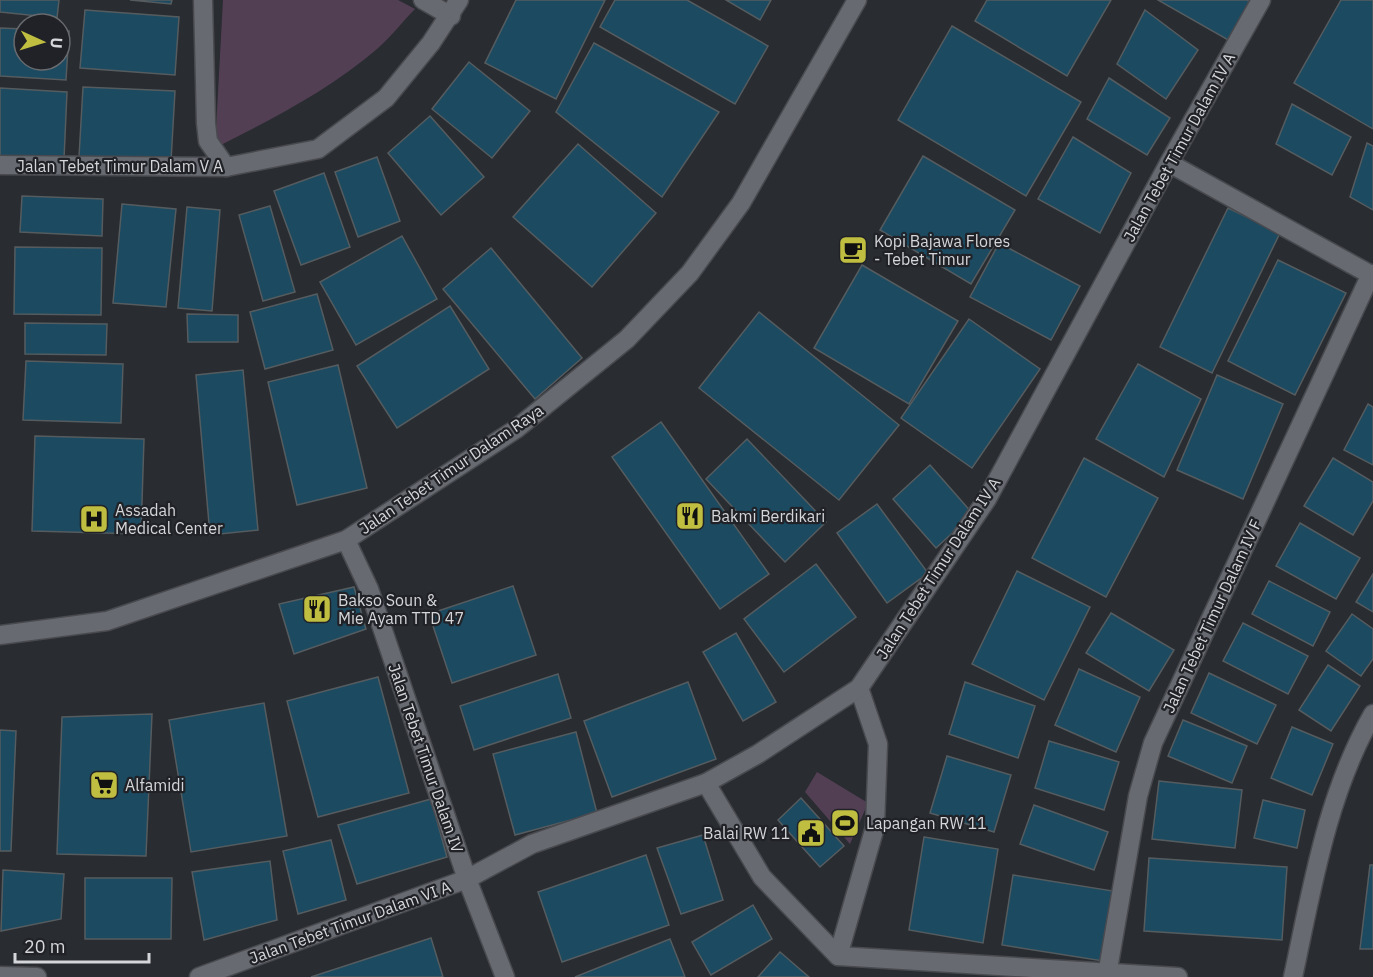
<svg xmlns="http://www.w3.org/2000/svg" width="1373" height="977" font-family="'IBM Plex Sans',sans-serif">
<style>
.green{fill:#533f54}
.building{fill:#1b4a61;stroke:#555c5f;stroke-width:1.5}
.lines{fill:none;stroke-linecap:round;stroke-linejoin:round}
.minor-casing{stroke:#484a4f;stroke-width:21}
.minor{stroke:#676a70;stroke-width:18}
.labels{text-anchor:middle;dominant-baseline:central;stroke-width:4.5;stroke-linejoin:round;paint-order:stroke}
.street-label{font-size:16px;fill:#d4d6d9;stroke:#202227}
.poi-label{font-size:16px;fill:#d4d6d9;stroke:#202227;text-anchor:start}
</style>
<rect width="100%" height="100%" fill="#292c31"/>
<!-- green -->
<g class="green">
<path d="M223,0H398L415,9C402,22 391,37 377,49C328,91 272,119 215,148Z"/>
<polygon points="817,772 868,803 850,844 805,792"/>
</g>
<!-- building -->
<g class="building">
<polygon points="0,0 59,0 57,18 0,12"/>
<polygon points="130,0 172,0 171,4"/>
<polygon points="516,0 605,0 556,99 485,63"/>
<polygon points="615,0 687,0 768,46 735,104 600,27"/>
<polygon points="726,0 771,0 760,20"/>
<polygon points="987,0 1111,0 1067,76 975,21"/>
<polygon points="1158,0 1247,0 1252,3 1230,41"/>
<polygon points="1341,0 1373,0 1373,129 1294,83"/>
<polygon points="85,10 179,17 175,75 80,68"/>
<polygon points="1145,10 1198,50 1166,99 1117,64"/>
<polygon points="952,26 1081,102 1026,196 898,120"/>
<polygon points="0,28 24,29 24,60 60,60 60,31 69,31 66,80 0,76"/>
<polygon points="594,43 719,112 662,197 556,112"/>
<polygon points="469,62 530,111 492,158 432,109"/>
<polygon points="1109,78 1170,118 1147,155 1087,119"/>
<polygon points="83,87 175,91 171,161 79,157"/>
<polygon points="0,88 67,92 64,159 0,157"/>
<polygon points="1292,104 1351,137 1332,175 1276,144"/>
<polygon points="430,116 484,177 441,215 388,153"/>
<polygon points="1073,137 1131,173 1100,233 1038,199"/>
<polygon points="1367,143 1373,146 1373,210 1350,197"/>
<polygon points="578,144 656,213 592,287 513,217"/>
<polygon points="923,156 1015,210 971,284 880,230"/>
<polygon points="377,157 400,221 358,237 335,172"/>
<polygon points="324,173 350,247 301,265 274,191"/>
<polygon points="22,196 103,199 102,236 20,232"/>
<polygon points="122,204 176,209 166,307 113,303"/>
<polygon points="270,206 295,292 263,301 239,215"/>
<polygon points="187,207 220,210 212,311 178,308"/>
<polygon points="1228,208 1280,233 1212,373 1160,347"/>
<polygon points="402,236 437,299 356,345 320,282"/>
<polygon points="999,243 1080,286 1051,340 970,297"/>
<polygon points="15,247 102,248 101,315 14,314"/>
<polygon points="491,248 582,358 535,399 443,289"/>
<polygon points="1278,260 1346,293 1295,395 1228,361"/>
<polygon points="862,265 958,321 909,404 814,348"/>
<polygon points="317,294 333,350 265,369 250,312"/>
<polygon points="450,306 489,369 397,428 357,366"/>
<polygon points="759,312 899,425 839,500 699,388"/>
<polygon points="187,314 238,315 238,342 188,342"/>
<polygon points="969,319 1040,369 972,468 901,418"/>
<polygon points="25,323 107,324 106,355 25,354"/>
<polygon points="26,361 123,364 121,423 23,420"/>
<polygon points="1138,364 1201,399 1164,477 1096,439"/>
<polygon points="338,365 367,488 297,505 268,382"/>
<polygon points="243,370 258,530 210,535 196,375"/>
<polygon points="1217,375 1283,404 1243,499 1177,470"/>
<polygon points="1368,404 1373,407 1373,465 1344,450"/>
<polygon points="661,422 769,574 720,609 612,457"/>
<polygon points="35,436 144,439 141,534 32,531"/>
<polygon points="747,439 826,522 785,562 706,479"/>
<polygon points="1084,458 1158,498 1106,597 1032,558"/>
<polygon points="1333,458 1373,482 1373,501 1353,535 1304,506"/>
<polygon points="930,465 973,514 936,548 893,499"/>
<polygon points="877,504 928,573 887,603 837,533"/>
<polygon points="1300,523 1360,558 1336,599 1276,566"/>
<polygon points="816,564 856,617 784,672 744,619"/>
<polygon points="1017,571 1090,607 1044,700 972,664"/>
<polygon points="1373,574 1373,612 1356,602"/>
<polygon points="1269,581 1330,612 1313,646 1252,614"/>
<polygon points="513,586 536,655 452,683 429,614"/>
<polygon points="354,587 366,629 294,654 279,604"/>
<polygon points="1111,613 1174,650 1149,691 1086,653"/>
<polygon points="1352,614 1373,629 1373,659 1361,676 1326,651"/>
<polygon points="1243,623 1308,656 1288,694 1223,661"/>
<polygon points="736,633 776,702 743,721 703,652"/>
<polygon points="1328,665 1360,686 1331,731 1299,710"/>
<polygon points="1079,669 1140,697 1116,752 1055,725"/>
<polygon points="1209,673 1276,705 1257,744 1191,713"/>
<polygon points="558,674 571,718 474,750 460,706"/>
<polygon points="378,677 409,793 318,817 287,701"/>
<polygon points="688,682 716,759 612,797 584,721"/>
<polygon points="965,682 1035,706 1018,758 949,734"/>
<polygon points="264,703 287,836 191,852 169,720"/>
<polygon points="152,714 146,856 57,854 62,717"/>
<polygon points="1183,720 1247,746 1232,783 1168,756"/>
<polygon points="1292,727 1333,744 1312,795 1271,778"/>
<polygon points="0,730 16,731 11,851 0,851"/>
<polygon points="576,732 597,813 515,835 493,754"/>
<polygon points="1049,741 1119,762 1104,810 1035,788"/>
<polygon points="947,756 1011,775 994,832 930,813"/>
<polygon points="1159,781 1242,790 1235,848 1152,839"/>
<polygon points="801,798 844,846 820,867 778,820"/>
<polygon points="431,799 447,857 357,884 338,825"/>
<polygon points="1263,800 1305,810 1297,848 1254,838"/>
<polygon points="1034,805 1108,832 1094,870 1020,844"/>
<polygon points="703,835 723,900 681,914 657,848"/>
<polygon points="924,837 998,849 983,943 909,930"/>
<polygon points="331,840 346,900 298,914 283,851"/>
<polygon points="646,855 669,925 562,962 538,892"/>
<polygon points="1149,858 1287,867 1282,940 1144,931"/>
<polygon points="270,861 277,920 204,940 192,872"/>
<polygon points="1370,865 1373,865 1373,949 1360,949"/>
<polygon points="3,870 64,874 61,919 1,931"/>
<polygon points="1013,875 1113,891 1103,961 1002,945"/>
<polygon points="85,878 172,878 171,939 85,939"/>
<polygon points="753,905 772,939 711,975 692,942"/>
<polygon points="431,938 443,977 311,977"/>
<polygon points="670,939 685,977 575,977"/>
<polygon points="780,952 809,977 758,977"/>
</g>
<g class="lines">
<!-- minor casing -->
<g class="minor-casing">
<g id="minor">
<polyline points="203,0 206,123 208,141 226,167"/>
<polyline points="423,0 451,16"/>
<polyline points="1169,163 1373,276"/>
<polyline points="0,165 226,167 318,149 386,98 431,43 459,0"/>
<polyline points="346,540 369,589 467,879 505,977"/>
<polyline points="0,635 107,621 346,540 516,429 627,339 690,273 741,203 857,0"/>
<polyline points="706,783 762,877 838,956 1178,977"/>
<polyline points="838,956 875,827 878,744 859,688"/>
<polyline points="1107,975 1138,796 1153,743 1371,274"/>
<polyline points="0,976 37,977"/>
<polyline points="199,977 467,879 532,844 706,783 758,754 859,688 987,499 1169,163 1261,0"/>
<path d="M1293,977C1312,888 1327,794 1373,714"/>
</g>
</g>
<!-- minor -->
<use href="#minor" class="minor"/>
</g>
<!-- icons -->
<defs>
<g id="cafe-square" transform="scale(1.5)"><rect x="-9" y="-9" width="18" height="18" rx="4" fill="#bfbe41" stroke="#202227"/><path d="M-5.5-4.5H6V0H3Q3 3.5 0 3.5H-2.5Q-5.5 3.5-5.5 0ZM3-3.2v2h1.7v-2ZM-6 4.5H4V6H-6Z" fill="#111"/></g>
<g id="restaurant-square" transform="scale(1.5)"><rect x="-9" y="-9" width="18" height="18" rx="4" fill="#bfbe41" stroke="#202227"/><path d="M-5-6h1v4h1v-4h1v4h1v-4h1v5L-1.5 .5V6h-2V.5L-5-1ZM5-6V6H3V1.5H1.5Q1.5-4 5-6Z" fill="#111"/></g>
<g id="hospital-square" transform="scale(1.5)"><rect x="-9" y="-9" width="18" height="18" rx="4" fill="#bfbe41" stroke="#202227"/><path d="M-5-5h3v3.5h4V-5h3V5h-3V1.5h-4V5h-3Z" fill="#111"/></g>
<g id="supermarket-square" transform="scale(1.5)"><rect x="-9" y="-9" width="18" height="18" rx="4" fill="#bfbe41" stroke="#202227"/><path d="M-6-5.5h2.5l.6 2H6L4.5 2H-2.5L-4.4-4H-6ZM-1.5 3.2a1.3 1.3 0 1 0 .1 0ZM3 3.2a1.3 1.3 0 1 0 .1 0Z" fill="#111"/></g>
<g id="stadium-square" transform="scale(1.5)"><rect x="-9" y="-9" width="18" height="18" rx="4" fill="#bfbe41" stroke="#202227"/><path d="M0-5a6.5 5 0 1 0 0 10a6.5 5 0 1 0 0-10ZM-3.5-1.8h7v3.6h-7Z" fill="#111"/></g>
<g id="civic-square" transform="scale(1.5)"><rect x="-9" y="-9" width="18" height="18" rx="4" fill="#bfbe41" stroke="#202227"/><path d="M-.6-6.5H3V-4.5H.6V-3L4-1V1h2V6H-6V1h2V-1L-.6-3ZM-1.2 2.5V6h2.4V2.5Z" fill="#111"/></g>
</defs>
<g fill-rule="evenodd">
<use href="#cafe-square" x="853" y="250"/>
<use href="#restaurant-square" x="690" y="516"/>
<use href="#hospital-square" x="94" y="519"/>
<use href="#restaurant-square" x="317" y="609"/>
<use href="#supermarket-square" x="104" y="785"/>
<use href="#stadium-square" x="845" y="823"/>
<use href="#civic-square" x="811" y="833"/>
</g>
<g class="labels">
<!-- street labels -->
<g class="street-label">
<text transform="translate(1179 147) rotate(-61)">Jalan Tebet Timur Dalam IV A</text>
<text x="120" y="166">Jalan Tebet Timur Dalam V A</text>
<text transform="translate(451 469) rotate(-34)">Jalan Tebet Timur Dalam Raya</text>
<text transform="translate(938 568) rotate(-57)">Jalan Tebet Timur Dalam IV A</text>
<text transform="translate(1212 616) rotate(-65)">Jalan Tebet Timur Dalam IV F</text>
<text transform="translate(426 758) rotate(71)">Jalan Tebet Timur Dalam IV</text>
<text transform="translate(350 922) rotate(-20)">Jalan Tebet Timur Dalam VI A</text>
</g>
<!-- poi labels -->
<g class="poi-label">
<text x="874" y="241">Kopi Bajawa Flores<tspan x="874" dy="18">- Tebet Timur</tspan></text>
<text x="115" y="510">Assadah<tspan x="115" dy="18">Medical Center</tspan></text>
<text x="711" y="516">Bakmi Berdikari</text>
<text x="338" y="600">Bakso Soun &amp;<tspan x="338" dy="18">Mie Ayam TTD 47</tspan></text>
<text x="125" y="785">Alfamidi</text>
<text x="866" y="823">Lapangan RW 11</text>
<text x="790" y="833" text-anchor="end">Balai RW 11</text>
</g>
</g>
<!-- north arrow -->
<g transform="translate(42 42) rotate(94)"><circle r="28" fill="#202227" stroke="#686a6e" stroke-width="1.5"/>
<path d="M0-4.5L10 22L0 15L-10 22Z" fill="#bfbe41"/>
<text y="-9" font-size="16" font-weight="bold" text-anchor="middle" fill="#d4d6d9">U</text>
</g>
<!-- scale -->
<path d="M15 953v9h134v-9" fill="none" stroke="#d4d6d9" stroke-width="3"/>
<text x="24" y="953" font-size="18" fill="#d4d6d9" stroke="#202227" stroke-width="4.5" paint-order="stroke">20 m</text>
</svg>
